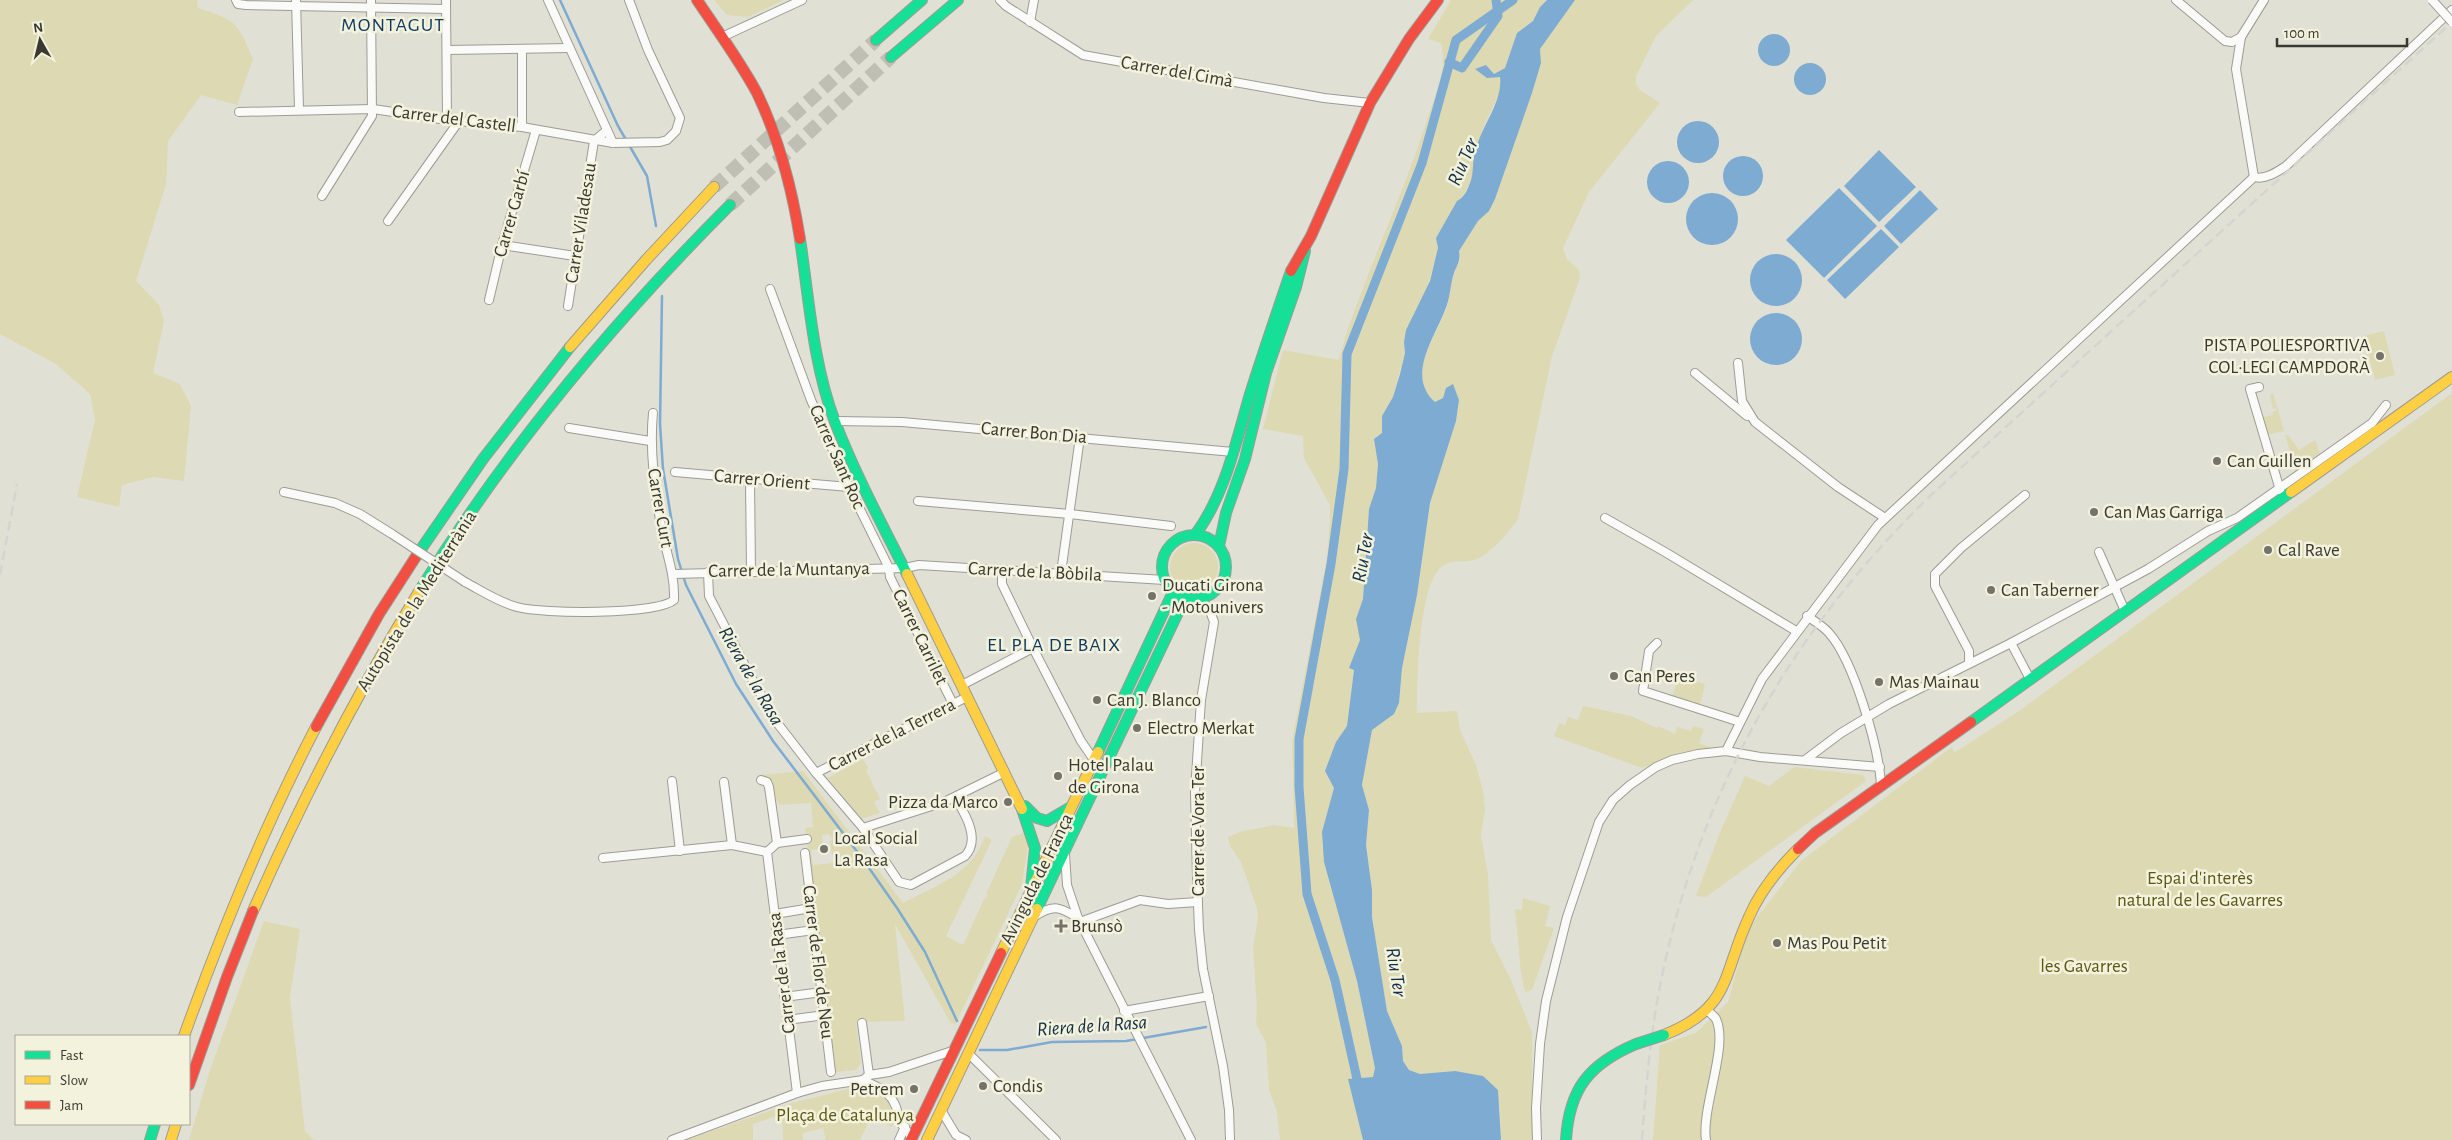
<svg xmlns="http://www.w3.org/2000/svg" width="2452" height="1140" font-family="'Alegreya Sans',sans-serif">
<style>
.green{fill:#ddd9b3;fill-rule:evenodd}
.water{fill:#7eabd1}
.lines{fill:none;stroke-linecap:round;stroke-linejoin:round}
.stream{stroke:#7eabd1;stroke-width:2.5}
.canal{stroke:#7eabd1;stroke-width:9}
.highway-tunnel{stroke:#c0bfb4;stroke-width:14;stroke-dasharray:14 7;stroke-linecap:butt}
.street-casing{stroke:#9d9c94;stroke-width:10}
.fast-casing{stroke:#9d9c94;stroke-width:12}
.slow-casing{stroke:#9d9c94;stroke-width:12}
.jam-casing{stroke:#9d9c94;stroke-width:12}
.street{stroke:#fafaf9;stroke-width:8}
.fast{stroke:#16e098;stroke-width:10}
.slow{stroke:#ffcf43;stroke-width:10}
.jam{stroke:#f24e42;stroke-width:10}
.rail{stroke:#d5d4d1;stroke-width:2.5;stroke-dasharray:10 5;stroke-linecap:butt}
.street-bridge-casing{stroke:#9d9c94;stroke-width:10;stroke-linecap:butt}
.fast-bridge-casing{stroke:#9d9c94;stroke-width:12;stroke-linecap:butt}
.street-bridge{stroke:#fafaf9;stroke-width:8}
.fast-bridge{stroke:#16e098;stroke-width:10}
.poi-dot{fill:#74736a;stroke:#f3f2dd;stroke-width:2}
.labels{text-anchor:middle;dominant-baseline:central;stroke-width:5;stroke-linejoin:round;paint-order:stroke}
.street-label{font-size:19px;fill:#3a3931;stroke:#f3f2dd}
.poi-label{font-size:19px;fill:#3a3931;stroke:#f3f2dd;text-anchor:start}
.park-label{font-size:19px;fill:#5d5714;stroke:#f3f2dd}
.neighbourhood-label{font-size:20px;letter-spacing:1px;fill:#0e3a5f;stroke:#f3f2dd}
.water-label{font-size:20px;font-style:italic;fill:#122d46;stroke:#f3f2dd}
</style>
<rect width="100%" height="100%" fill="#e1e0d5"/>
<!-- green -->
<g class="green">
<path d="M0,0H197L198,8C237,21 237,21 253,59L237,105L201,95L168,141L166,184L136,281L159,305L164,321L153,373L180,384L191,406L184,481L153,477L122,485L119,507L77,497L95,420L90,394L56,364L0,334Z"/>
<polygon points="714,0 784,0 748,17 727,15"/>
<path d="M1451,0H1547L1540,7L1533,21L1517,33L1505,68L1494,74L1486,66L1476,69L1500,77L1501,90L1482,130L1471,182L1436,237L1438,248L1435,262L1425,294L1415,310L1404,342L1405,353L1393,397L1382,416V433L1374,439L1378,464L1376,488L1369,509L1363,599L1356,619L1361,640L1349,668L1354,670L1347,726L1336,742L1334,788L1324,862L1357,981L1375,1068L1373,1077L1349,1079L1363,1140H1280L1277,1112L1269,1090L1266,1043L1256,1024L1257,1007L1253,948L1258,918L1257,909L1241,862L1230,846L1228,837L1240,832L1274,825L1294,828L1292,741L1327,558L1330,519V505L1304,458L1303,436L1263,429L1283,350L1339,360C1343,347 1345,335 1350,323C1374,255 1405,189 1427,120C1435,96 1448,68 1441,43L1428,39Z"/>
<path d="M1575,0H1693L1656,36L1636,76V84L1640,90L1660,103L1589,192L1563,248L1567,259L1579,270L1580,278L1552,356L1518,519C1510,531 1488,557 1474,560C1465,562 1452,560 1444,565C1418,579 1417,685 1417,713L1457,711L1460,730L1476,765L1483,791L1485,809L1481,835L1488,875L1491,940L1511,980L1532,1032V1140H1501L1500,1108L1455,1071L1420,1074L1409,1070L1403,1061L1402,1046L1387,1011L1372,917V890L1366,845L1369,810L1362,785L1372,730L1394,714L1399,703L1402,668L1417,595L1430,503L1456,421L1459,400L1456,392L1446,388L1443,398L1435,402C1405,374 1436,337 1447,307C1450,297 1450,286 1453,276C1456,266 1462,262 1459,251L1478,221L1489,211L1495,199L1532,93L1541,63L1540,49Z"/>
<polygon points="2384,331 2395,375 2375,380 2364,336"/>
<polygon points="2273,393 2284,431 2265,435 2259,418 2273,415 2272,412 2276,411 2276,408 2273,409 2270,395"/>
<polygon points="2452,393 2452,1140 1653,1140 1660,1045 1696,1033 1728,1002 1748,929 1801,861 1952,747 1954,753 2019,711"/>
<polygon points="2285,435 2288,435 2299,450 2315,440 2320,453 2296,472"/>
<circle cx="1194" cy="567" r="24"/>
<polygon points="1679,677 1705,684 1700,705 1672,697"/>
<polygon points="1583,706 1631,716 1657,728 1658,726 1675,734 1677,727 1691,731 1693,726 1704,729 1699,743 1712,748 1711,750 1681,753 1642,768 1554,736 1559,723 1565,725 1568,717 1578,720"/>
<polygon points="863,759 868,768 866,770 880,799 874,802 880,813 861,819 828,778"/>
<polygon points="1794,767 1863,775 1866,781 1706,897 1696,896 1720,832 1745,776 1769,786"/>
<path d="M803,771L903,903C935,886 973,874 985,836L992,840L946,936L963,945L984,899L988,895L986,894L1012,837L1023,833L1028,845L1022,884L955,1025L950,1022L895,924L905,1021L856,1022L861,1063L856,1070L836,1072L805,828L813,827L811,803L780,805L776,800L772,781L762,775ZM829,834L833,839L830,841L832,855L840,854L841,862L813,865L811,850L823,848L822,835Z"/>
<polygon points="1523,898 1550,906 1545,926 1554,928 1532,990 1525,992 1521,973 1515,909 1522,910"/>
<polygon points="264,921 300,929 290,998 305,1131 314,1140 189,1140 210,1070"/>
<path d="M856,1087C879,1087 888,1098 896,1118L892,1127L871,1117L860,1140H826L823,1128L803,1133V1140H783L782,1114L753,1124V1140H686L792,1103Z"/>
</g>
<!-- water -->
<g class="water">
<path d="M1547,0H1575L1540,49L1541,63L1532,93L1495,199L1489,211L1478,221L1459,251C1461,262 1456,266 1453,276C1450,287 1450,299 1445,310C1434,339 1406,376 1435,402L1443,398L1446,388L1453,384L1459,400L1456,421L1430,503L1417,595L1402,668L1399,703L1394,714L1372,730L1362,785L1369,810L1366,845L1372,890V917L1387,1011L1402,1046L1403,1061L1409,1070L1420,1074L1455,1071L1483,1076L1498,1090L1501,1140H1363L1348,1079L1373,1077L1375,1068L1357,981L1324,862L1322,832L1334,788L1325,771L1336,742L1347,726L1354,670L1349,668L1360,640L1356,619L1363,599L1369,509L1376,488L1378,464L1374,439L1382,433V416L1393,397L1400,374L1405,353L1404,342L1406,330L1430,281L1438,248L1436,238L1457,201C1464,197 1467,191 1470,183C1474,174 1472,162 1475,153C1480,127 1503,103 1500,77L1487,78L1475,69L1486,65L1494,74L1505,68L1517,33L1533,21L1540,7Z"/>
<circle cx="1774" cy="50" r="16"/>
<circle cx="1810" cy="79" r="16"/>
<circle cx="1698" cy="142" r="21"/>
<polygon points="1879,150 1916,187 1879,222 1844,186"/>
<circle cx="1743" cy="176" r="20"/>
<circle cx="1668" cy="182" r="21"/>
<polygon points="1839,188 1877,226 1824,278 1786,240"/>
<polygon points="1920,190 1938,209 1901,244 1884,226"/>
<circle cx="1712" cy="219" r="26"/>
<polygon points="1881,229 1899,247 1845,299 1827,280"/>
<circle cx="1776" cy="280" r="26"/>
<circle cx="1776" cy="339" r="26"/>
</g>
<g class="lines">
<!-- stream -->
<g class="stream">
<polyline points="560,0 618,126 647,176 656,226"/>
<polyline points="662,296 660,424 663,469 678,559 686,585 736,684 773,741 862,858 897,908 925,952 957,1021"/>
<polyline points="980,1050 1007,1050 1052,1042 1126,1041 1206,1027"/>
</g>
<!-- canal -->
<g class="canal">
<polyline points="1449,62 1462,68 1498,16 1496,0"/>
<polyline points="1359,1088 1335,980 1307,894 1299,787 1299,739 1331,564 1344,469 1347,354 1422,163 1456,40 1513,0"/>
</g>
<!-- highway-tunnel -->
<g class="highway-tunnel">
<polyline points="714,187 876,40"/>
<polyline points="730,205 891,57"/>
</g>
<!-- street casing -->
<g class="street-casing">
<g id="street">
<polyline points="236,0 238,4 246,5 446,9"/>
<polyline points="296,0 299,109"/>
<polyline points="446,0 447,120"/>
<polyline points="548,0 613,143"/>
<polyline points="1000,0 1006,6 1083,55 1324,98 1370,103"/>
<polyline points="2176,0 2225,41 2232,42 2241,37"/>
<polyline points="1030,22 1034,0"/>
<polyline points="722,37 802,0"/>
<polyline points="522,49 522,127"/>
<polyline points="447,50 569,48"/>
<polyline points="239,112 373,109 447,120 522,127 613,143 660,142 667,140 676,131 680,118 648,50 629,0"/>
<polyline points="2254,177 2236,69 2241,37 2264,0"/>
<polyline points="322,196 372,116 371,0"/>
<polyline points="388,221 459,121"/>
<polyline points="502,245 575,256"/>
<polyline points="770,289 811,400 849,487 889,568 890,577 953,704"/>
<polyline points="489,300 502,245 536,130"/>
<polyline points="568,306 594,141 607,130"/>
<polyline points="1738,363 1742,401 1755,422 1838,487 1885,518"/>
<polyline points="1695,373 1747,416"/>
<polyline points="2259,387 2250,389 2280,490"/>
<polyline points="835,421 902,422 1233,452"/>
<polyline points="569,428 650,441"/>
<polyline points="675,472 849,487"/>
<polyline points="750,479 751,571"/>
<polyline points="284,492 335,503 360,514 392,534"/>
<polyline points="918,501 1070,514 1171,526"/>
<polyline points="1605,518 1665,552 1796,631"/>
<polyline points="2099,552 2125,611"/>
<polyline points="1002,571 1002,584 1033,648 1081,741 1094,760"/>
<path d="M708,572L709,596L753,681L778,724L816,773L863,828L899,882L911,885L965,856C981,839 965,814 955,797"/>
<polyline points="1061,573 1080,437"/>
<polyline points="673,574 905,568 919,565 1165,580"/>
<path d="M465,582C482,591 498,602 517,607C542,614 656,615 674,600C675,577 668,558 663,536C655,495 649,453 653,413"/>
<polyline points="1201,599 1210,611 1214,622 1201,700 1195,792 1197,878 1199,930 1203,969 1223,1066 1229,1110 1230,1140"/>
<path d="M1807,616C1814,621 1823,626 1829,633C1854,661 1879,748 1881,785"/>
<polyline points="1657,643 1649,651 1643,691 1740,722"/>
<polyline points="2011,643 2030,679"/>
<polyline points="1969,663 1969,651 1935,586 1935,574 1961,548 2025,495"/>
<polyline points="962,685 1033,648"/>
<path d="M1726,751L1762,679L1878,525L2254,177C2265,180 2277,172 2286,166L2452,10"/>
<polyline points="1805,760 1841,733 1889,704 2011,643 2148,569 2208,531 2237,518 2372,423 2386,405"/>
<polyline points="816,773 967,697"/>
<polyline points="761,780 767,782 769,787 777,843"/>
<polyline points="672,781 680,851"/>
<polyline points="724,782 732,845"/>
<polyline points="863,828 944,802 1005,772"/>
<polyline points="767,852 797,1093"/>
<polyline points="767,852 777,843 807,839"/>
<polyline points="805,853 831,1072"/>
<polyline points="1065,854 1067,885 1078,918 1191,1140"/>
<polyline points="603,858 732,845 767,852"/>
<polyline points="775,914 811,908"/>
<path d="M1035,916C1054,904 1060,907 1078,918"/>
<polyline points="1080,922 1140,900 1168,904 1198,902"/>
<polyline points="777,935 814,930"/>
<polyline points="784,997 822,992"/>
<polyline points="1124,1011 1209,996"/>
<polyline points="787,1020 825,1015"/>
<polyline points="862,1023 869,1075"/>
<polyline points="968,1053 1056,1140"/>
<polyline points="863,1080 869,1075 889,1072 955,1050"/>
<path d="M863,1080C878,1087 890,1091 896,1107C898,1113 899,1122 903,1126C907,1131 909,1133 912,1139"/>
<polyline points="941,1110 956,1135 966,1140"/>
<polyline points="672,1140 797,1093 822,1086 863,1080"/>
<polyline points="899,1140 905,1127"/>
<polyline points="1537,1140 1536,1108 1540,1044 1546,1001 1567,917 1599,822 1613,800 1630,785 1656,767 1672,760 1698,754 1726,751 1760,757 1880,767"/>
<path d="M1706,1140C1701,1108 1729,1046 1716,1019C1714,1016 1710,1013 1708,1011"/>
</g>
</g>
<!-- fast casing -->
<g class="fast-casing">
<g id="fast">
<polyline points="876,40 922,0"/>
<polyline points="891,57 958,0"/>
<path d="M800,239C809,299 813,364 835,422C855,474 882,524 907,574"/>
<path d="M1195,535C1225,495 1236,442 1250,394C1263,353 1277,312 1291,271"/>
<circle cx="1194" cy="567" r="32"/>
<polyline points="1219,546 1226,513 1245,459 1266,373 1296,287 1305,251"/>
<polyline points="417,555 483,459 570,347"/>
<path d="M420,590C507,449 613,322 730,205"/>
<polyline points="1971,722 2291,492"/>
<polyline points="1098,752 1173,592"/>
<polyline points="1025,806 1037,818 1047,821 1071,807"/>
<polyline points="1022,809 1035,848 1031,887"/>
<polyline points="1037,909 1185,598"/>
<polyline points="150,1140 155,1124"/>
<path d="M1566,1140C1569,1089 1589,1064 1636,1044"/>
</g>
</g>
<!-- slow casing -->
<g class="slow-casing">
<g id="slow">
<polyline points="570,347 646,260 714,187"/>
<polyline points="2291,492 2452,377"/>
<polyline points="907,574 1022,809"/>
<path d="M253,911C302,800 357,693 420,590"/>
<polyline points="1001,953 1098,752"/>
<path d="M1664,1035C1732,1008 1722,975 1749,917C1760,891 1779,868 1798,849"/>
<path d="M184,1036C222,930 264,827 316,727"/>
<polyline points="171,1140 176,1124"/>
<polyline points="927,1140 1037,909"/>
</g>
</g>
<!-- jam casing -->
<g class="jam-casing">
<g id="jam">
<path d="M697,0C717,30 740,61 757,93C779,139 792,188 800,239"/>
<polyline points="1291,271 1311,236 1370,103 1409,39 1438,0"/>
<polyline points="316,727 379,614 417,555"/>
<polyline points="1798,849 1815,833 1971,722"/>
<polyline points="189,1085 227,977 253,911"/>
<polyline points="911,1140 1001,953"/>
</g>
</g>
<!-- street -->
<use href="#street" class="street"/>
<!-- fast -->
<use href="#fast" class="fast"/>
<!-- slow -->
<use href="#slow" class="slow"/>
<!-- jam -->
<use href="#jam" class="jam"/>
<!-- rail -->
<g class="rail">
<polyline points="0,575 17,484"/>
<path d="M1642,1140C1646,1084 1651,1027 1663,971C1703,785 1794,628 1931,495L2452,22"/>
</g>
<!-- street-bridge casing -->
<g class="street-bridge-casing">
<g id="street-bridge">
<polyline points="2432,0 2452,22"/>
<polyline points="392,534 465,582"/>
</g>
</g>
<!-- fast-bridge casing -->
<g class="fast-bridge-casing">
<polyline id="fast-bridge" points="1636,1044 1664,1035"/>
</g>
<!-- street-bridge -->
<use href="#street-bridge" class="street-bridge"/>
<!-- fast-bridge -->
<use href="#fast-bridge" class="fast-bridge"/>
</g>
<!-- markers -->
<g class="poi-dot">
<circle cx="2380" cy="356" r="5"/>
<circle cx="2217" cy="461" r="5"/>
<circle cx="2094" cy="512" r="5"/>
<circle cx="2268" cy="550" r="5"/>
<circle cx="1991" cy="590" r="5"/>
<circle cx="1152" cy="596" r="5"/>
<circle cx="1614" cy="676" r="5"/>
<circle cx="1879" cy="682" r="5"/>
<circle cx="1097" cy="700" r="5"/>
<circle cx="1137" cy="728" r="5"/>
<circle cx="1058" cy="776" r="5"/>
<circle cx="1008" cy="802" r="5"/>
<circle cx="824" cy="849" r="5"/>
<path d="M1058.5 918.5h5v5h5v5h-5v5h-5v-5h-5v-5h5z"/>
<circle cx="1777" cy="943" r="5"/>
<circle cx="983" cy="1086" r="5"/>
<circle cx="914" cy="1089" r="5"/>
</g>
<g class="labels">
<!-- street labels -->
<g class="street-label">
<text transform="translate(1177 72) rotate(10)">Carrer del Cimà</text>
<text transform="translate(454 119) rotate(7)">Carrer del Castell</text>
<text transform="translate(512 214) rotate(-74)">Carrer Garbí</text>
<text transform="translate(581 223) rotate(-81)">Carrer Viladesau</text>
<text transform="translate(1034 433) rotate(5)">Carrer Bon Dia</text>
<text transform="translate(837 457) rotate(66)">Carrer Sant Roc</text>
<text transform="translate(762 480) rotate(5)">Carrer Orient</text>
<text transform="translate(660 508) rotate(80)">Carrer Curt</text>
<text transform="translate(789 570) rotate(-1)">Carrer de la Muntanya</text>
<text transform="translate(1035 572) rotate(3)">Carrer de la Bòbila</text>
<text transform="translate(417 601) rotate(-58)">Autopista de la Mediterrània</text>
<text transform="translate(920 637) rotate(64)">Carrer Carrilet</text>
<text transform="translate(892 735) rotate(-27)">Carrer de la Terrera</text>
<text transform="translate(1198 831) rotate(-90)">Carrer de Vora Ter</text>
<text transform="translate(1037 879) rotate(-64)">Avinguda de França</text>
<text transform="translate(818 962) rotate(83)">Carrer de Flor de Neu</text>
<text transform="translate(782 973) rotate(-97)">Carrer de la Rasa</text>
</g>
<!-- poi labels -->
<g class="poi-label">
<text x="2370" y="345" text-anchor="end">PISTA POLIESPORTIVA<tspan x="2370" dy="22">COL·LEGI CAMPDORÀ</tspan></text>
<text x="2227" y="461">Can Guillen</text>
<text x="2104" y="512">Can Mas Garriga</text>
<text x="2278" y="550">Cal Rave</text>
<text x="1162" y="585">Ducati Girona<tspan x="1162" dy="22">- Motounivers</tspan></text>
<text x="2001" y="590">Can Taberner</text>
<text x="1624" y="676">Can Peres</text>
<text x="1889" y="682">Mas Mainau</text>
<text x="1107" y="700">Can J. Blanco</text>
<text x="1147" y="728">Electro Merkat</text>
<text x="1068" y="765">Hotel Palau<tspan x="1068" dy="22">de Girona</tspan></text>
<text x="998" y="802" text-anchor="end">Pizza da Marco</text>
<text x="834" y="838">Local Social<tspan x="834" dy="22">La Rasa</tspan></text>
<text x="1071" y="926">Brunsò</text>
<text x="1787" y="943">Mas Pou Petit</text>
<text x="993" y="1086">Condis</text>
<text x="904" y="1089" text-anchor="end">Petrem</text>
</g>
<!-- park labels -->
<g class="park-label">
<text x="2200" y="878">Espai d'interès<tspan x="2200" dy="22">natural de les Gavarres</tspan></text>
<text x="2084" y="966">les Gavarres</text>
<text x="845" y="1115">Plaça de Catalunya</text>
</g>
<!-- neighbourhood labels -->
<g class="neighbourhood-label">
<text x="393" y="25">MONTAGUT</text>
<text x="1054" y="645">EL PLA DE BAIX</text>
</g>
<!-- water labels -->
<g class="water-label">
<text transform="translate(1463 162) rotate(-67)">Riu Ter</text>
<text transform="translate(1363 558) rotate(-80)">Riu Ter</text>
<text transform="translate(751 676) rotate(60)">Riera de la Rasa</text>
<text transform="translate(1396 972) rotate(81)">Riu Ter</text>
<text transform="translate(1092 1026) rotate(-4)">Riera de la Rasa</text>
</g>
</g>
<!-- legend -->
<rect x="15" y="1035" width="175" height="90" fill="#f3f2dd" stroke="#a9a898"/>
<rect x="25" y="1051" width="25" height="8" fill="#16e098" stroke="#a9a898"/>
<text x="60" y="1060" font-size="15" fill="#3a3931">Fast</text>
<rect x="25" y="1076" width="25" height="8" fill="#ffcf43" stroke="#a9a898"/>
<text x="60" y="1085" font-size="15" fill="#3a3931">Slow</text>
<rect x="25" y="1101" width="25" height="8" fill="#f24e42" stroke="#a9a898"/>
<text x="60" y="1110" font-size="15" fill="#3a3931">Jam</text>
<!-- north arrow -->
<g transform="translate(40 40) rotate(352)" stroke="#f3f2dd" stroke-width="4" paint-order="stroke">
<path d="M0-4L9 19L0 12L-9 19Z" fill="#3a3931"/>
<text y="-8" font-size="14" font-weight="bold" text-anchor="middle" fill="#3a3931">N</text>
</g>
<!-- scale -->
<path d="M2277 38v8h130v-8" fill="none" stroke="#3a3931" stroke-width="2.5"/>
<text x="2284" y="38" font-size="15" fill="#3a3931" stroke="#f3f2dd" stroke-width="4" paint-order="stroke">100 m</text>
</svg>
